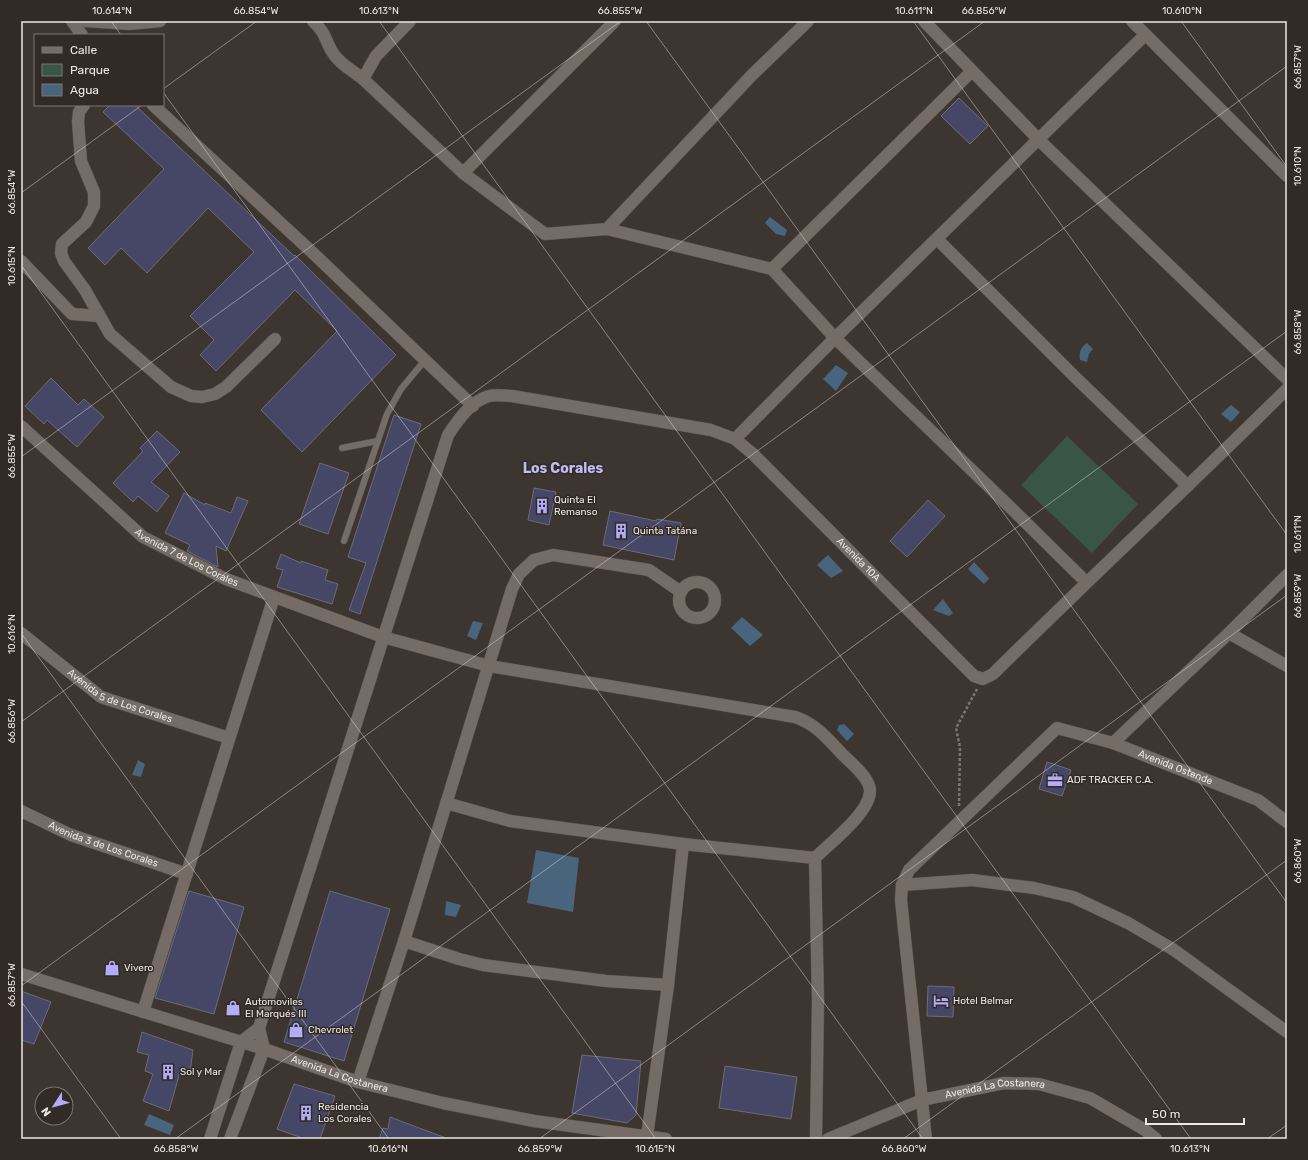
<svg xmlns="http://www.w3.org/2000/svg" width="1308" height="1160" font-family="Rubik,sans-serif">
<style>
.green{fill:#385643}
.water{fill:#48657d}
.building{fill:#464766;stroke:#6b6c76}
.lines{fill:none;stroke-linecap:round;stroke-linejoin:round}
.service-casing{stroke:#58514c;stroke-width:7}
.minor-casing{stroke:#58514c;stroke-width:13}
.path{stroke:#7c7570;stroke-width:2.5;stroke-dasharray:3 2;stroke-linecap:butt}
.service{stroke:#756c65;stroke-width:6}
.minor{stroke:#756c65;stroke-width:12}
.ticks{fill:none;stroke:#ede8e4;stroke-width:1;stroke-opacity:0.45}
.labels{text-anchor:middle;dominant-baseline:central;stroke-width:3;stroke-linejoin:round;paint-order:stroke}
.poi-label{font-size:10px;fill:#ede8e4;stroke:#322b25;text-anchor:start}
.street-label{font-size:10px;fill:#ede8e4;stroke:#322b25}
.district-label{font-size:14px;font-weight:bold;fill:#c0bdf6;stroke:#322b25}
.neatline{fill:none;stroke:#ede8e4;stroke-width:1.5}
.ticks-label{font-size:10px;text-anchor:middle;fill:#ede8e4}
</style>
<rect width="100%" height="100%" fill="#3d352f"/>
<!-- green -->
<polygon class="green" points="1067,436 1138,504 1092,553 1021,485"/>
<!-- water -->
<g class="water">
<polygon points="770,217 787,230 785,236 776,234 765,223"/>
<path d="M1087,343L1093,349L1089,354L1087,362L1080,360C1079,352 1080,348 1087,343Z"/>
<polygon points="836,365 848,373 836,391 823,379"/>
<polygon points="1231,405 1240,412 1231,422 1221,414"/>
<polygon points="828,555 843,571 831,578 817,565"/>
<polygon points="974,562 988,577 989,579 984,584 968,569"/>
<polygon points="943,599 953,613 949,616 933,610"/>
<polygon points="742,617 763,635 750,646 731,628"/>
<polygon points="473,621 483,623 476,640 467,636"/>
<polygon points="844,724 854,734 847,741 837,730 839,725"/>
<polygon points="138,760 145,764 141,777 132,775"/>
<polygon points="536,850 579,858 573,912 527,903"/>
<polygon points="446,901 461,905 456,917 445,915"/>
<polygon points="149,1114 174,1125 170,1135 144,1125"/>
</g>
<!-- building -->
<g class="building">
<polygon points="959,98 988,126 970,144 941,116"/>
<polygon points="110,105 135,105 294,256 295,255 396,355 302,452 261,410 337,331 295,290 216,371 200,355 214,340 190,316 254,252 208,208 147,273 121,248 105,265 88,248 164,169 103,112"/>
<polygon points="51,378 78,405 84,399 104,417 77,447 47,420 44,424 25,406"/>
<polygon points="394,415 421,424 360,614 349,610 366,563 348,557"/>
<polygon points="157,431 180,452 151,482 169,496 157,512 138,496 133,502 113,483 143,451 140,448"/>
<polygon points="320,463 349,473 328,534 299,524"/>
<polygon points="534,488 556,492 549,525 528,520"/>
<polygon points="184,493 205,505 205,503 231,513 237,497 248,501 226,551 216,546 218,567 187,551 190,545 165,533"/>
<polygon points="928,500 945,516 907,557 890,541"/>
<polygon points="610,511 656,521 657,519 681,523 674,560 603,545"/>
<polygon points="281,554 301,563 301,561 328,570 325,580 338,584 332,604 277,587 283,570 276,568"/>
<polygon points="1047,762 1071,770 1062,796 1039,789"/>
<polygon points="189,891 244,907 214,1014 155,998"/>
<polygon points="330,891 390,909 344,1061 284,1042"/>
<polygon points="928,986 954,987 953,1017 927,1016"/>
<polygon points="21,991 51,1002 34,1044 21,1040"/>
<polygon points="142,1032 193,1050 190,1073 180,1072 169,1111 143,1101 153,1074 145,1071 149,1055 137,1052"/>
<polygon points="582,1055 641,1061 636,1115 627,1123 572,1113"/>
<polygon points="725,1066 797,1077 791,1119 719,1108"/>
<polygon points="294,1084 335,1096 320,1139 305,1139 277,1129"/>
<polygon points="390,1117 446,1138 446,1139 379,1139 383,1128 388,1129"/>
</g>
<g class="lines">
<!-- service casing -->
<g class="service-casing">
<g id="service">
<polyline points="342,448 378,441"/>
<polyline points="344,541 387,414 401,389 425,360"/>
</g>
</g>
<!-- minor casing -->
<g class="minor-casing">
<g id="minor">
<polyline points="72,21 82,35"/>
<polyline points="86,21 129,24 160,21"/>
<path d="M313,21C324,31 325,38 331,50C338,63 352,70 363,79"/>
<polyline points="410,21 376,56 363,79 463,173 545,234 607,229 772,269 835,338 1013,510 1086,582"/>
<polyline points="924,21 1039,140 1287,379"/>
<polyline points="1132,21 1287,176"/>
<polyline points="84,105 79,112 78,122 81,161 94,192 94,206 86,222 62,244 61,253 64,261 85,290 110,334 171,387 191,396 202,397 215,394 226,387 275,339"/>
<polyline points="153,105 314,254 473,406"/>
<polyline points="463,173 615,21"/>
<polyline points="607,229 752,75 808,21"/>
<polyline points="937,239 1075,377 1188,486"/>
<polyline points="21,261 72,314 99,316"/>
<polyline points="772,269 972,71"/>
<path id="s1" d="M21,426L143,537L226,579L383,637L489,666L795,717C816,724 828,739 842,754C851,763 869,777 870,790C871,812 830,843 815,858L818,1001L816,1139"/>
<polyline points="735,439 835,338 1145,35"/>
<circle cx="697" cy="600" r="18"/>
<path id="s2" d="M21,633L101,697L229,738"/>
<polyline points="1229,633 1287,666"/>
<polyline points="1113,743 1229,633 1287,575"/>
<polyline points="446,803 510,821 683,844 815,858"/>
<path id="s3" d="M21,811L71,835L187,874"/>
<polyline points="902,885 972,880 1034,888 1073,897 1128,923 1174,950 1287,1032"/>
<polyline points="404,941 459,959 483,965 606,981 668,985"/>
<path id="s4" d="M21,974L264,1049L358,1082L443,1103L534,1121L666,1139"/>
<polyline points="143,1012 274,597"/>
<polyline points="358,1082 404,941 512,589 519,574 534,560 553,555 649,570 681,592"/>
<polyline points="647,1136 668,985 683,844"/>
<polyline points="210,1139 241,1042 259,1028"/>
<path id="s5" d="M230,1139L264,1049L259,1028L448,435C458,420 471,401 489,396C496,394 505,396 512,396L711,430L735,439L753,454L974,676L983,679L993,674C1090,578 1190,485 1287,389"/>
<path id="s6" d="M828,1139L922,1100L1004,1083L1039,1084L1090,1098L1145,1130L1156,1139"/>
<path id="s7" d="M926,1139L901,900L902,885L909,870L1057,728L1113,743L1258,800L1287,822"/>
</g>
</g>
<!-- path -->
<polyline class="path" points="959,806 960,747 956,728 977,689"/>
<!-- service -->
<use href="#service" class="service"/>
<!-- minor -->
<use href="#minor" class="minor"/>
</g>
<!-- ticks -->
<path class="ticks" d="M111,21L121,35M379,21L1191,1139M646,21L1287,903M913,21L1287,535M1181,21L1287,167M163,89L257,21M163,92L923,1139M21,193L142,105M21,265L656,1139M21,457L621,21M21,633L389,1139M21,722L985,21M21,986L1287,66M21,1001L121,1139M175,1139L1287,331M539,1139L1287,595M903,1139L1287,860M1267,1139L1287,1125"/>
<!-- icons -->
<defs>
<g id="building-bare" transform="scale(1.2)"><path d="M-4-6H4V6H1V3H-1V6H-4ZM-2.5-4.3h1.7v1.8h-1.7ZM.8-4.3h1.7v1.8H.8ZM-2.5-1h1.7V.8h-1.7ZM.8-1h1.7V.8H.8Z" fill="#b3adf9" stroke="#322b25" stroke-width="2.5" paint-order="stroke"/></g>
<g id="office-bare" transform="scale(1.2)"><path d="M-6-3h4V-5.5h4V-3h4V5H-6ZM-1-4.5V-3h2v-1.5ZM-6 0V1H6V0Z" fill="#b3adf9" stroke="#322b25" stroke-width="2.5" paint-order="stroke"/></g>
<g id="shop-bare" transform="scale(1.2)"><path d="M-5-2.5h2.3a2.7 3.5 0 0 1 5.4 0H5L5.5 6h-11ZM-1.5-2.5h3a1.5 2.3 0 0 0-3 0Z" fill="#b3adf9" stroke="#322b25" stroke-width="2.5" paint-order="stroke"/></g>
<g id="hotel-bare" transform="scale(1.2)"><path d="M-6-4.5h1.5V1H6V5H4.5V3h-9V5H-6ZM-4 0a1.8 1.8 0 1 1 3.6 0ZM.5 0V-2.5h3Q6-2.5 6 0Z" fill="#b3adf9" stroke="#322b25" stroke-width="2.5" paint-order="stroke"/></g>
</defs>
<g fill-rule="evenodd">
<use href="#building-bare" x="542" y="506"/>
<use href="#building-bare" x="621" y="531"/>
<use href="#office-bare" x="1055" y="780"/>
<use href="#shop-bare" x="112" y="968"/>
<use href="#hotel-bare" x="941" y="1001"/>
<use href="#shop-bare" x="233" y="1008"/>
<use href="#shop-bare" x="296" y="1030"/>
<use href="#building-bare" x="168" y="1072"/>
<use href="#building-bare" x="306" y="1113"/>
</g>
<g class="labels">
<!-- poi labels -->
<g class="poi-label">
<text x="554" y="500">Quinta El<tspan x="554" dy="12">Remanso</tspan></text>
<text x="633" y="531">Quinta Tatána</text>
<text x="1067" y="780">ADF TRACKER C.A.</text>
<text x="124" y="968">Vivero</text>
<text x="953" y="1001">Hotel Belmar</text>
<text x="245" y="1002">Automoviles<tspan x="245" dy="12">El Marqués III</tspan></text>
<text x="308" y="1030">Chevrolet</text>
<text x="180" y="1072">Sol y Mar</text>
<text x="318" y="1107">Residencia<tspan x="318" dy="12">Los Corales</tspan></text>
</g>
<!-- street labels -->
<g class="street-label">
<text stroke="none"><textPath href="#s1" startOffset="213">Avenida 7 de Los Corales</textPath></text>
<text stroke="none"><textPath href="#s5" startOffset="1221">Avenida 10A</textPath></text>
<text stroke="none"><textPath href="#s2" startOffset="119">Avenida 5 de Los Corales</textPath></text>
<text stroke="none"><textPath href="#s7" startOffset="602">Avenida Ostende</textPath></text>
<text stroke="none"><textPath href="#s3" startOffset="89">Avenida 3 de Los Corales</textPath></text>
<text stroke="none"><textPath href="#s4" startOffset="334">Avenida La Costanera</textPath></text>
<text stroke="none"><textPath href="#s6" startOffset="176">Avenida La Costanera</textPath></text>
</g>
<!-- district labels -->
<g class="district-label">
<text x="563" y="468">Los Corales</text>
</g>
</g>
<!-- border -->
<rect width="1308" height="1160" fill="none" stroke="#322b25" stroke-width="44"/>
<!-- legend -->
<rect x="34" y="34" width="130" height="72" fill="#322b25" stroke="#7d7771"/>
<rect x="42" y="47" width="20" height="6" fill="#756c65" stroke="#7d7771"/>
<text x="70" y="54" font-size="12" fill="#ede8e4">Calle</text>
<rect x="42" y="64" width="20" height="12" fill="#385643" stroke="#7d7771"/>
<text x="70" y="74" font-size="12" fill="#ede8e4">Parque</text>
<rect x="42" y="84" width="20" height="12" fill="#48657d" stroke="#7d7771"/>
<text x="70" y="94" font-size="12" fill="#ede8e4">Agua</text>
<!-- north arrow -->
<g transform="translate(54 1106) rotate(234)"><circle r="19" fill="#322b25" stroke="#7d7771"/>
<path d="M0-3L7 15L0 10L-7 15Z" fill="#b3adf9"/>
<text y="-6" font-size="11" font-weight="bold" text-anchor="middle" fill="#ede8e4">N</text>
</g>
<!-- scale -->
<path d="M1146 1118v6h98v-6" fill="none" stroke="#ede8e4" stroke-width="2"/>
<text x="1152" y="1118" font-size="12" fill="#ede8e4" stroke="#322b25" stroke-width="3" paint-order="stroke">50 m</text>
<rect x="22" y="22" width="1264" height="1116" class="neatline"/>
<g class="ticks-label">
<text x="112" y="14">10.614°N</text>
<text x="256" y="14">66.854°W</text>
<text x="379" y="14">10.613°N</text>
<text x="620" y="14">66.855°W</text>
<text x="914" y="14">10.611°N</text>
<text x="984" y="14">66.856°W</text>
<text x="1182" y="14">10.610°N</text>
<text transform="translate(1297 67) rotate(-90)" y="4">66.857°W</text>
<text transform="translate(1297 166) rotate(-90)" y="4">10.610°N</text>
<text transform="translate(11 192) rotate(-90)" y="4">66.854°W</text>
<text transform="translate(11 266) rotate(-90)" y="4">10.615°N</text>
<text transform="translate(1297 332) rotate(-90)" y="4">66.858°W</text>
<text transform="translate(11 456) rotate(-90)" y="4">66.855°W</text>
<text transform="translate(1297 534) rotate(-90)" y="4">10.611°N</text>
<text transform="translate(1297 596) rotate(-90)" y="4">66.859°W</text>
<text transform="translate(11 634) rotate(-90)" y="4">10.616°N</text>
<text transform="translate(11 721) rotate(-90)" y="4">66.856°W</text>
<text transform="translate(1297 861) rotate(-90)" y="4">66.860°W</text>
<text transform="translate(11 985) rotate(-90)" y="4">66.857°W</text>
<text x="176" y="1152">66.858°W</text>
<text x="388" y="1152">10.616°N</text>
<text x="540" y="1152">66.859°W</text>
<text x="655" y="1152">10.615°N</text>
<text x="904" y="1152">66.860°W</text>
<text x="1190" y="1152">10.613°N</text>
</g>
</svg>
